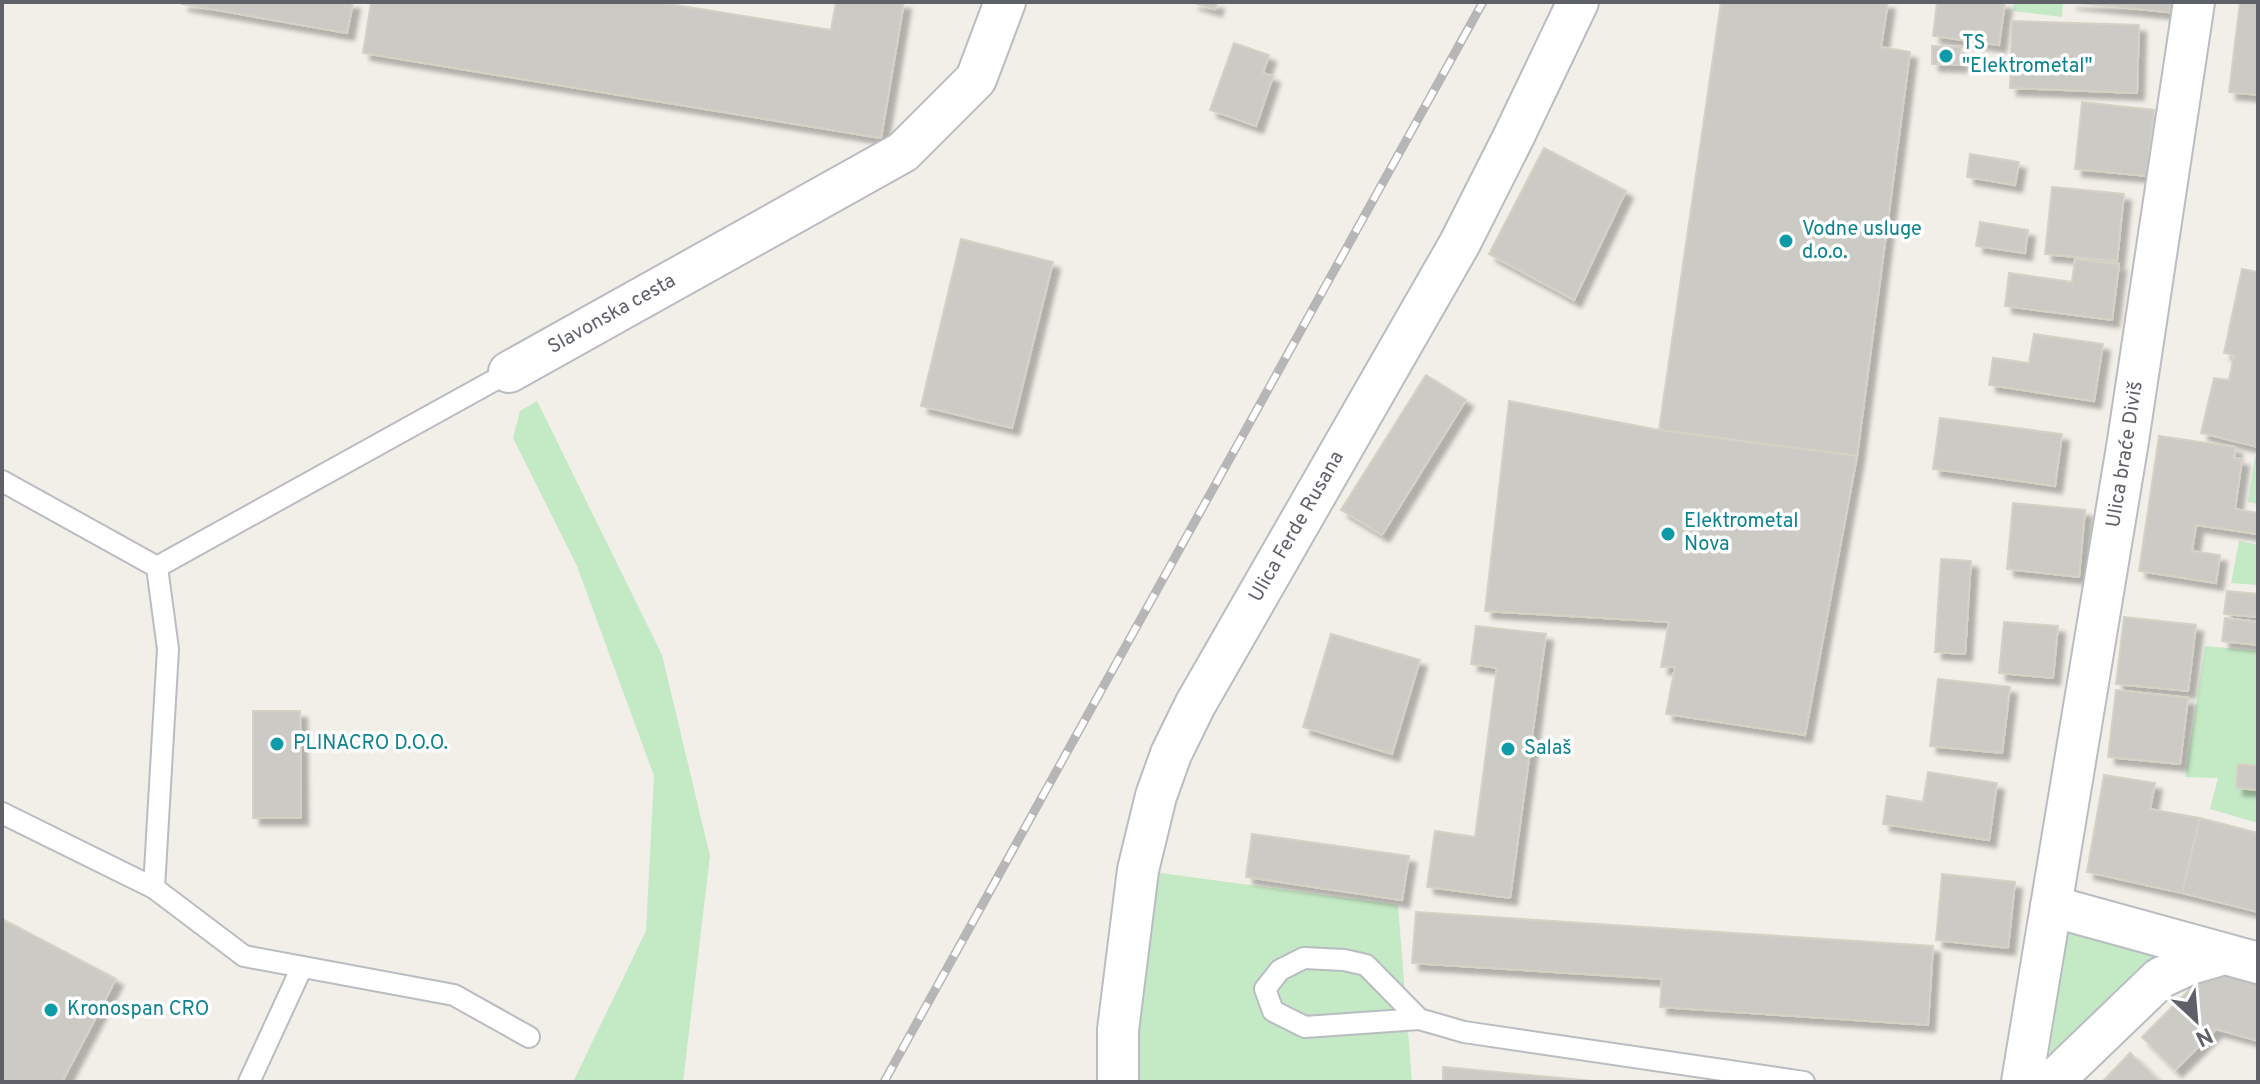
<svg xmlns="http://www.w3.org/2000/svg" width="2260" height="1084" font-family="Overpass,sans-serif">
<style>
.green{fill:#c4e9c5}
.building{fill:#cccac4;stroke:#d6d1c5;stroke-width:2;filter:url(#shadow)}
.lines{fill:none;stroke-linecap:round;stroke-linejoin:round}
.lane-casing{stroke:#b9bcc1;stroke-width:24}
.street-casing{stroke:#b9bcc1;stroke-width:44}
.lane{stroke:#fff;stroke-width:20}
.street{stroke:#fff;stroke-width:40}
.rail-casing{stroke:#b6b6b8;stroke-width:9}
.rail{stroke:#fff;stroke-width:6;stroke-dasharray:18;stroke-linecap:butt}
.culture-dot{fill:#0f9aa8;stroke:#fff;stroke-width:3}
.labels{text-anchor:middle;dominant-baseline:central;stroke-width:7;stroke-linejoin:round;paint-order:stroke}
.culture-label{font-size:20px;fill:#0d838f;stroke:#fff;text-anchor:start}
.street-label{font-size:20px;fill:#5e6268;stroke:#fff}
</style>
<defs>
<filter id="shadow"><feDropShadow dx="7" dy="7" stdDeviation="2" flood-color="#0004"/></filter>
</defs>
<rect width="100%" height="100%" fill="#f1efe7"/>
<!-- green -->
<g class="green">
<polygon points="2014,2 2063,2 2062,17 2013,11"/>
<polygon points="537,401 662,655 710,856 683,1082 573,1082 646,931 654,776 577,566 513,438 520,411"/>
<polygon points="2255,456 2258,457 2258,504 2248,502"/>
<polygon points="2239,541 2258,545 2258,585 2231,583"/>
<polygon points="2205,646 2258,651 2258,823 2210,809 2218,778 2185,777"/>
<polygon points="1138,870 1398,905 1412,1082 1118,1082"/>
<polygon points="2061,919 2170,952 2049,1063"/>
</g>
<!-- building -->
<g class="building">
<polygon points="182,2 353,2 347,33 182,4"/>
<polygon points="371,2 657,2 831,30 836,2 904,2 881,138 363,53"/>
<polygon points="1191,2 1217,2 1215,9"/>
<polygon points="1721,2 1888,2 1881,47 1910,52 1857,456 1659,430"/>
<polygon points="1937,2 2005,2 1999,45 1933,36"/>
<polygon points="2069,2 2177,2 2176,13"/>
<polygon points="2240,2 2258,2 2258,95 2229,92"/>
<polygon points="2012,21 2139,25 2137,93 2010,88"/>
<polygon points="1234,43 1269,55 1263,73 1273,76 1256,126 1210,110"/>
<polygon points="1932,46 1961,47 1960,65 1932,64"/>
<polygon points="2082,102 2154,110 2147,176 2075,169"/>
<polygon points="1544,148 1626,191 1574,300 1489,254"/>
<polygon points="1970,154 2019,162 2015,185 1967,177"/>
<polygon points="2052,187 2124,194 2117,261 2045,254"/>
<polygon points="1980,222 2028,230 2025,253 1976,246"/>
<polygon points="961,239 1053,262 1012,428 921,406"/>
<polygon points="2075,259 2119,264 2112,320 2005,306 2009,273 2072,282"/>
<polygon points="2242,269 2258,272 2258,447 2201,433 2214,378 2229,380 2234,355 2224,353"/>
<polygon points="2034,334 2103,344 2094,401 1989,385 1993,358 2029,363"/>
<polygon points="1426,375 1466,400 1382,535 1341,510"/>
<polygon points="1509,401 1659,430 1857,456 1805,735 1666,714 1675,667 1661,667 1669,622 1485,611"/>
<polygon points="1940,418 2062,434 2055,486 1933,469"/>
<polygon points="2159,436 2235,447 2234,458 2242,459 2235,509 2258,513 2258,534 2196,525 2192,551 2220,555 2216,583 2139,571"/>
<polygon points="2013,503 2085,510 2079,577 2007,569"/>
<polygon points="1941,559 1971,561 1965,654 1935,652"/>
<polygon points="2227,591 2258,594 2258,617 2224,614"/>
<polygon points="2124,617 2196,625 2188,691 2116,684"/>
<polygon points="2225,618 2258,622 2258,645 2222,641"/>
<polygon points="2004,622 2058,626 2053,678 1999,673"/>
<polygon points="1476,626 1546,634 1510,898 1427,887 1435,831 1475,837 1497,668 1471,664"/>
<polygon points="1331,634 1420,660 1392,754 1303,727"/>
<polygon points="1938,679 2010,687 2002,753 1930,746"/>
<polygon points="2116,690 2188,698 2180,764 2108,757"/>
<polygon points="253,711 300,711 301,818 253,818"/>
<polygon points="2238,764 2258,766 2258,790 2236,788"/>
<polygon points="1928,772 1997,783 1989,840 1883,824 1887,796 1923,802"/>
<polygon points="2104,775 2155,783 2150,809 2200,818 2182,893 2087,872"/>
<polygon points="2200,818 2258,833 2258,912 2182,893"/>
<polygon points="1252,834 1409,856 1402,900 1246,877"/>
<polygon points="1942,874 2015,882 2008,948 1936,940"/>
<polygon points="1416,912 1933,946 1928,1025 1660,1007 1662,979 1412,963"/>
<polygon points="2,919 116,979 62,1082 2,1082"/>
<polygon points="2217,970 2258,982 2258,1041 2216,1029 2175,1070 2142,1037 2201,978"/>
<polygon points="2130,1053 2160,1082 2102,1082"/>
<polygon points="1443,1067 1604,1082 1443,1082"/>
</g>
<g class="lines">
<!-- lane casing -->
<g class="lane-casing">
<g id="lane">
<polyline points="2,481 157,567"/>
<polyline points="157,567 168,649 154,888 244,956 454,995 529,1037"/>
<polyline points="157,567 509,372"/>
<polyline points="2,813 154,888"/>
<polyline points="1419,1019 1366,965 1344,960 1304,958 1280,970 1265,989 1273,1011 1305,1027 1419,1019 1464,1032 1804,1082"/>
<polyline points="249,1082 302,967"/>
</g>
</g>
<!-- street casing -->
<g class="street-casing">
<g id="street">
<path id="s1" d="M509,372L903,152L976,79L1005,2"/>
<polyline points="2051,906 2258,963"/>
<path id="s2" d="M1118,1082V1030L1138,870L1156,796L1171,754L1195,705L1460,243L1513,138L1578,2"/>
<path id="s3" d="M2022,1082L2128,441L2194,2"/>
<polyline points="2052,1082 2160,978 2190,964 2224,954"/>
</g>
</g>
<!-- lane -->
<use href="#lane" class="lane"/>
<!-- street -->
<use href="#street" class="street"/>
<!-- rail casing -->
<g class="rail-casing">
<polyline id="rail" points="884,1082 1483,2"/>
</g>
<!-- rail -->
<use href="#rail" class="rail"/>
</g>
<!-- markers -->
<g class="culture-dot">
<circle cx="1946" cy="56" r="8"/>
<circle cx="1786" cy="241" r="8"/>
<circle cx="1668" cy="534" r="8"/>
<circle cx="277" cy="744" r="8"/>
<circle cx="1508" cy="749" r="8"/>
<circle cx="51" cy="1010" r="8"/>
</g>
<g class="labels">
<!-- culture labels -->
<g class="culture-label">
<text x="1962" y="44">TS<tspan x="1962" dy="23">"Elektrometal"</tspan></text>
<text x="1802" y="230">Vodne usluge<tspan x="1802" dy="23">d.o.o.</tspan></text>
<text x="1684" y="522">Elektrometal<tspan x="1684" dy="23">Nova</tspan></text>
<text x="293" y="744">PLINACRO D.O.O.</text>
<text x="1524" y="749">Salaš</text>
<text x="67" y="1010">Kronospan CRO</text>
</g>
<!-- street labels -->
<g class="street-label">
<text stroke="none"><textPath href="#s1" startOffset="118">Slavonska cesta</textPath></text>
<text stroke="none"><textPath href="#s3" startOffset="636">Ulica braće Diviš</textPath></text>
<text stroke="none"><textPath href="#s2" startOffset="594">Ulica Ferde Rusana</textPath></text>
</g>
</g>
<!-- border -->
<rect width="2260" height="1084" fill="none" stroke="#5e6268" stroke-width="8"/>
<!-- north arrow -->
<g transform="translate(2196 1020) rotate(154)" stroke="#ffffff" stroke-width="6" paint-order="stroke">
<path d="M0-6L14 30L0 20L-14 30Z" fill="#5e6268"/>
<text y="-12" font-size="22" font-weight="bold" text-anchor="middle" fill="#5e6268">N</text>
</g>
</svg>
